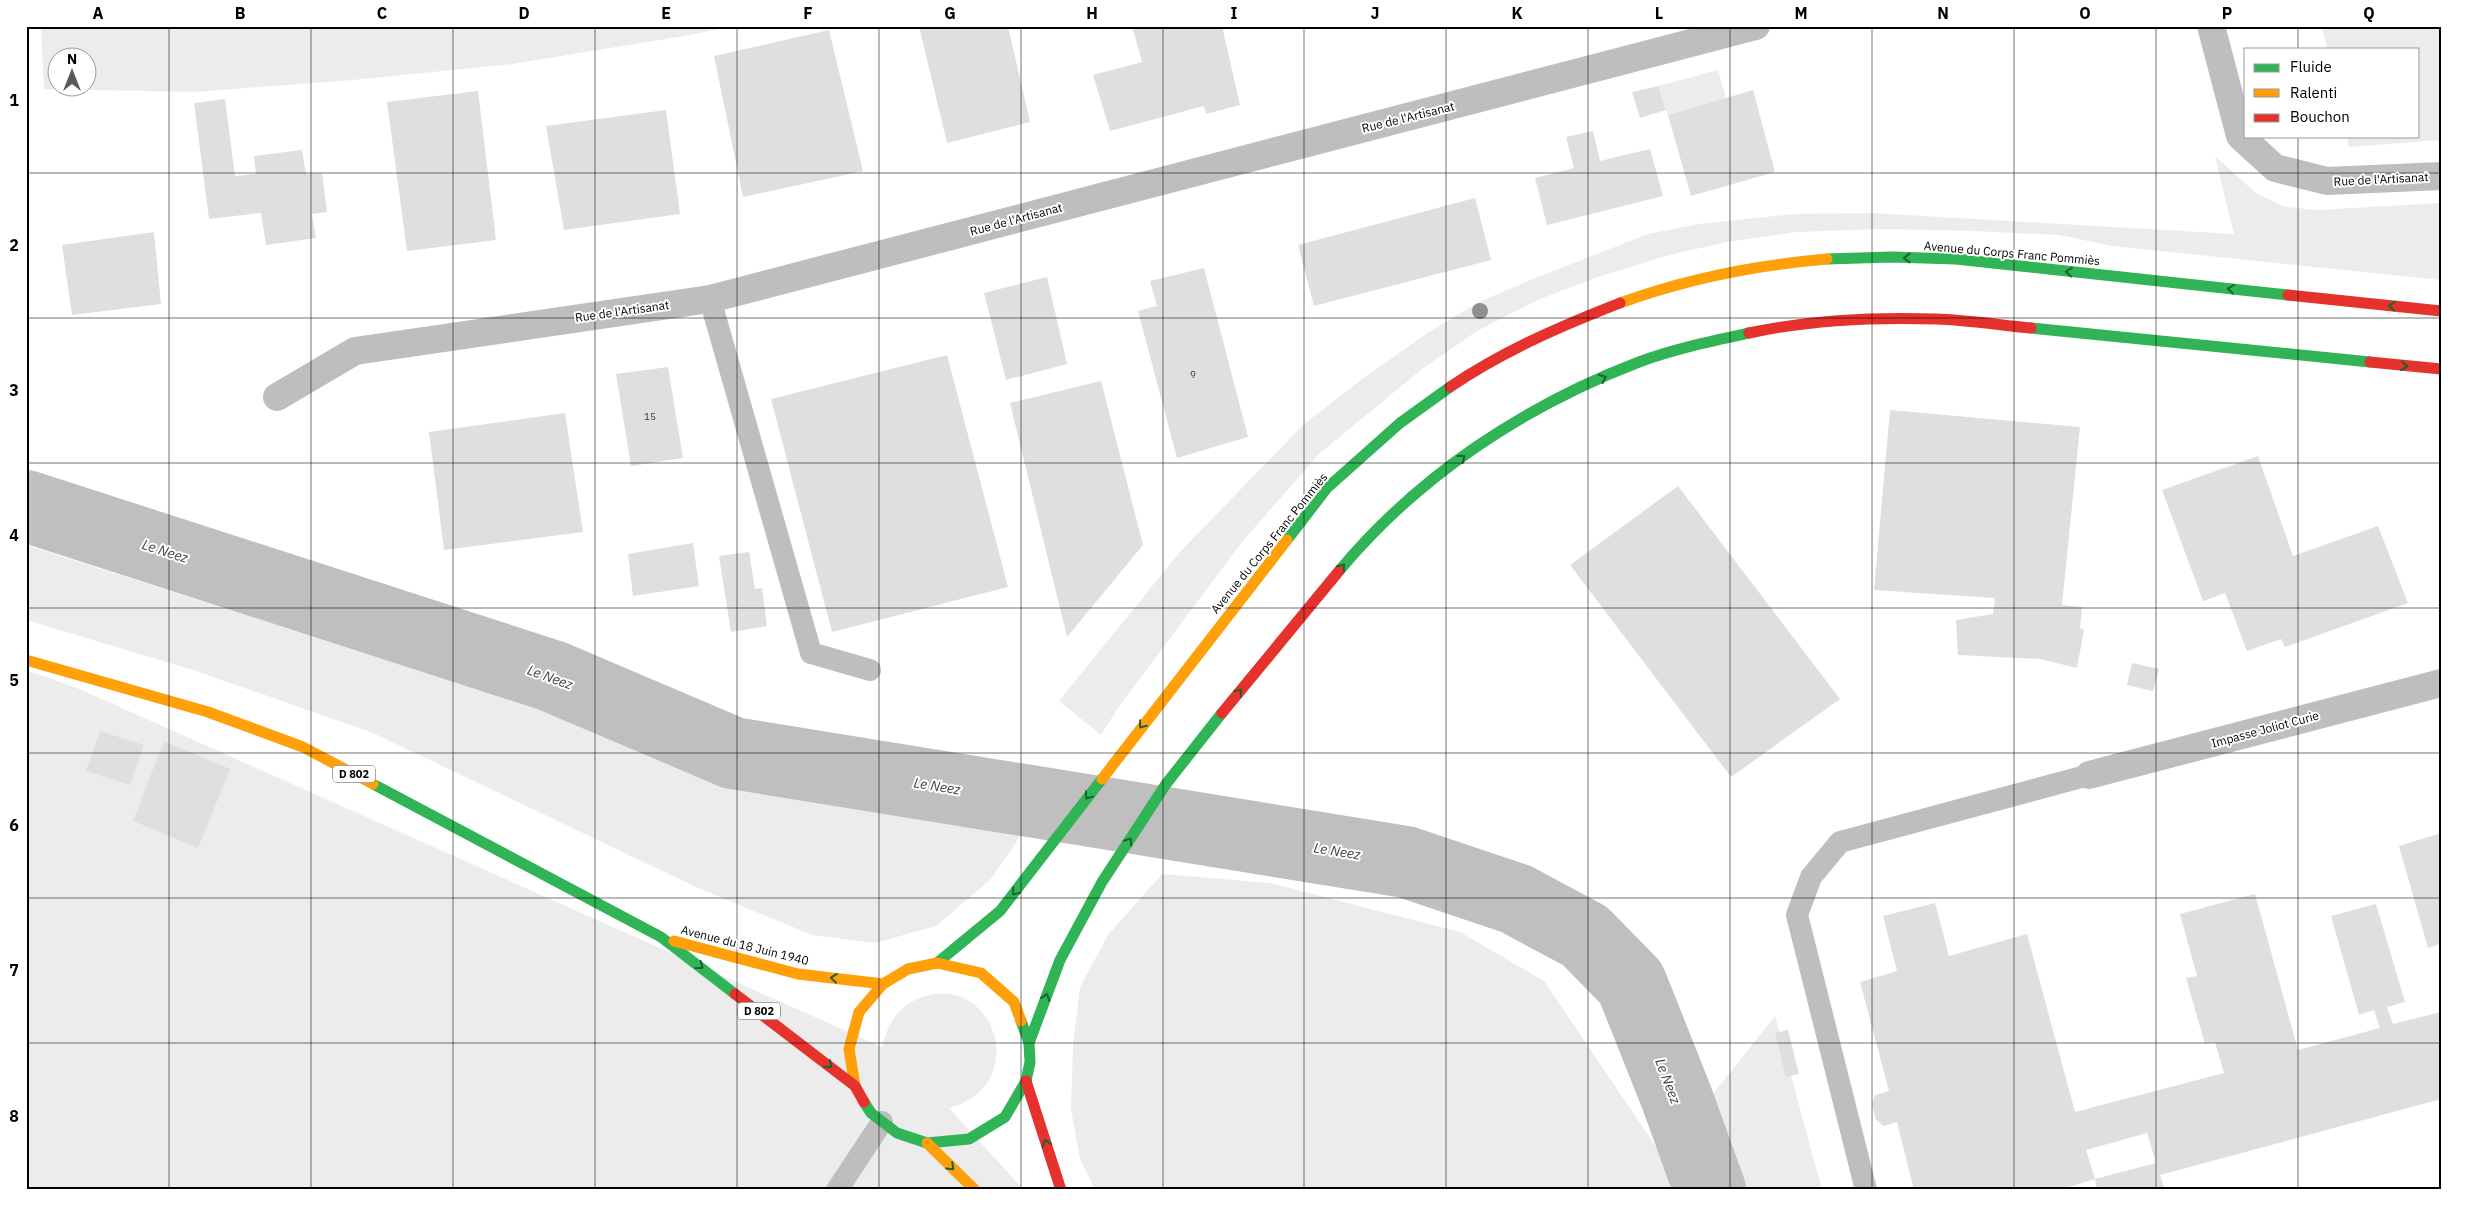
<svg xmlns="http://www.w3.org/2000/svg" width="2467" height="1216" font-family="'IBM Plex Sans',sans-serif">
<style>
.green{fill:#ececec;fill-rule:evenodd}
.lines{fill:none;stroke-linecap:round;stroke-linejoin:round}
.river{stroke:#bfbfbf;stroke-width:72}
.building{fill:#dfdfdf}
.lane{stroke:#bebebe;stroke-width:22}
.street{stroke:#bebebe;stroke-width:28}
.fast{stroke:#30b455;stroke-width:11}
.slow{stroke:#ff9f0a;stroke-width:11}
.jam{stroke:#e5322d;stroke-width:11}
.tree{fill:#8f8f8f}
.oneway{stroke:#1a632f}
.grid{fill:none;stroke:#000;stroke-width:1;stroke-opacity:0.55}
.labels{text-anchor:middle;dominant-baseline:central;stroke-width:4;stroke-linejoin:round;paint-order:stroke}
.number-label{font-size:10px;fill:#383838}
.shield{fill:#fff;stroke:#4c4c4c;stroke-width:1}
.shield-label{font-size:11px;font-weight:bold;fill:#000}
.street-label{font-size:12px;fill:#000;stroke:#fff}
.water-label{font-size:14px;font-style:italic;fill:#444;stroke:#fff}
.neatline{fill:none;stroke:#000;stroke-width:2}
.grid-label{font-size:16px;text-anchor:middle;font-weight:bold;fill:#000}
</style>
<rect width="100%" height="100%" fill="#fff"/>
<!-- green -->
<g class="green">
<path d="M70,26H732L690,35L512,64L353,80L195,92L44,89L41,29ZM58,58H88V88H58Z"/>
<polygon points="2322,26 2441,26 2441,140 2349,147 2347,136 2418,136 2418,49 2327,49"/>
<polygon points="1718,70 1726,98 1668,115 1658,86"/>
<polygon points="2215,156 2257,194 2286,207 2317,210 2441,203 2441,280 2112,246 2059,235 1972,231 1880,229 1797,232 1727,242 1669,255 1598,277 1540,299 1477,331 1422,369 1319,454 1242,542 1120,705 1101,735 1059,701 1179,553 1304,424 1365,377 1429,332 1479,302 1533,279 1648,234 1699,224 1794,214 1872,213 2234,234"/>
<polygon points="26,545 546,711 701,769 1028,825 991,879 936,926 875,943 812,935 696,887 373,733 193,670 26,620"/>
<path d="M26,670L77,688L882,1047C887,1025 898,1006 920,998C994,969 1033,1086 949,1108L1024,1190H26Z"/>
<polygon points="1162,874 1270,883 1460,932 1544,981 1663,1157 1775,1016 1822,1190 1095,1190 1080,1159 1071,1109 1073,1044 1080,987 1108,935"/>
</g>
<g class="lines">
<!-- river -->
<polyline class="river" points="26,506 552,676 733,753 1406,862 1516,899 1585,936 1631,983 1676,1096 1710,1190"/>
</g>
<!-- building -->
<g class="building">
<polygon points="919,26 1008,26 1030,122 947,143"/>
<polygon points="1132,26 1222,26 1240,105 1206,114 1204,106 1110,131 1093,75 1142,62"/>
<polygon points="829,30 863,171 743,197 714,56"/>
<polygon points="1658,86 1666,110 1640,118 1632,92"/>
<polygon points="1753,90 1775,172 1691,196 1668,115"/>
<polygon points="478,91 496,240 407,251 387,102"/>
<polygon points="225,99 235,176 256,174 254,156 302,150 306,174 322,173 327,212 312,214 316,238 266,245 261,213 209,219 194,103"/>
<polygon points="666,110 680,214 564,230 546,126"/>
<polygon points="1593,131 1600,161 1650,149 1663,196 1547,225 1535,178 1574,168 1566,137"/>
<polygon points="1475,198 1491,260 1314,306 1298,245"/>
<polygon points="154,232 161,304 72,315 62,245"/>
<polygon points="1204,268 1248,437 1177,458 1138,311 1157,306 1150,281"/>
<polygon points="1047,277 1067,364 1006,380 984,293"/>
<polygon points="947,355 1008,587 832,632 771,399"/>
<polygon points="668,367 683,458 631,466 616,374"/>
<polygon points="1101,381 1143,545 1067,637 1010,403"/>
<polygon points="1890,410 2080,427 2062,605 2082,607 2080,628 2084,630 2077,668 2040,659 1958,655 1956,620 1993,614 1995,598 1874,590"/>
<polygon points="565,413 583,532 444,550 429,432"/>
<polygon points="2258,456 2293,556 2378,526 2408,603 2285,647 2281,639 2247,651 2225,593 2203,601 2162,490"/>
<polygon points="1678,486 1840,699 1731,777 1570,565"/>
<polygon points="693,543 699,586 633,596 628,554"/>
<polygon points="749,552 755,589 762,588 767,626 731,632 719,556"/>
<polygon points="2132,663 2159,669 2153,691 2127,685"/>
<polygon points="100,731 144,745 130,785 86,771"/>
<polygon points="164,741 230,769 198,848 133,821"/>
<polygon points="2441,833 2441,944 2428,948 2399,846"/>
<polygon points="2255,894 2298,1050 2380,1028 2374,1010 2359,1015 2331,916 2376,904 2405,1002 2387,1007 2393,1024 2441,1012 2441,1099 2160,1175 2165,1190 2097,1190 2095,1179 2156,1163 2147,1133 2086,1150 2095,1179 2059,1190 1914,1190 1897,1122 1884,1126 1876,1120 1872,1105 1875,1095 1889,1091 1860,982 1897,971 1883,916 1935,903 1949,956 2027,934 2075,1112 2224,1073 2215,1042 2205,1044 2186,978 2197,976 2180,914"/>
<polygon points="1788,1030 1799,1074 1786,1077 1775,1033"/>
</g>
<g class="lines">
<!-- lane -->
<g class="lane">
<polyline points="710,299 811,653 870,670"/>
<polyline points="837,1190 882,1122"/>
<polyline points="1866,1190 1797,915 1811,877 1840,842 2089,775"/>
</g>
<!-- street -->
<g class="street">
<polyline points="2211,26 2240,136 2275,168 2327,181 2441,176"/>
<polyline points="277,397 355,351 710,299 1756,26"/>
<polyline points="2089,775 2441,683"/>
</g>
<!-- fast -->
<g class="fast">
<polyline points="1827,259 1892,257 1956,259 2288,295"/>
<polyline points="2031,328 2370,362"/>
<polyline points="1287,540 1327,488 1400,423 1450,387"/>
<path d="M1339,571C1418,476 1524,406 1639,362C1674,349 1712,341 1749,333"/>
<polyline points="373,784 661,937 735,994"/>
<polyline points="937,963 1000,911 1102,779"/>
<polyline points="1029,1043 1060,960 1102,882 1166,784 1222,713"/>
<polyline points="864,1102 871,1113 897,1133 927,1143 969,1139 1005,1117 1026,1081 1030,1062 1029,1043 1021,1021"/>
</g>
<!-- slow -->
<g class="slow">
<path d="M1620,303C1686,279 1756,265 1827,259"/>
<polyline points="26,660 208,712 303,747 373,784"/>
<polyline points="1102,779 1287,540"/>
<polyline points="674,941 798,974 883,984"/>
<polyline points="855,1086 849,1049 859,1012 883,984 908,969 937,963 981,973 1014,1002 1021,1021"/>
<polyline points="927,1143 975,1190"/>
</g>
<!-- jam -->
<g class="jam">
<polyline points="2288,295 2441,311"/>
<path d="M1749,333C1809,320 1874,317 1936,319C1967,320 1999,325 2031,328"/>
<polyline points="2370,362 2441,369"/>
<path d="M1450,387C1503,351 1561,326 1620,303"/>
<polyline points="1222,713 1339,571"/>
<polyline points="735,994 855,1086 864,1102"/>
<polyline points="1026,1081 1061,1190"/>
</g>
</g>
<!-- trees -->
<circle class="tree" cx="1480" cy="311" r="8"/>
<!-- one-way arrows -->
<defs><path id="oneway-chevron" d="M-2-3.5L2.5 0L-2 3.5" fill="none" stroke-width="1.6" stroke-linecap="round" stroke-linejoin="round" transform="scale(1.25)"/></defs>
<g class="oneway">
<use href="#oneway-chevron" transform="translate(1907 258) rotate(180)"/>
<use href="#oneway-chevron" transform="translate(2069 272) rotate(-174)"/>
<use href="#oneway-chevron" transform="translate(2231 289) rotate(-174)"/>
<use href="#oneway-chevron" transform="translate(2392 306) rotate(-174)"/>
<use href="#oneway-chevron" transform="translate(2404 366) rotate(6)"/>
<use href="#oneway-chevron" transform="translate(1603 378) rotate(-24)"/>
<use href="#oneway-chevron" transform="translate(1462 458) rotate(-37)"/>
<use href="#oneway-chevron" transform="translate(1342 567) rotate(-51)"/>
<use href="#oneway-chevron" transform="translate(1239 692) rotate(-50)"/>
<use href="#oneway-chevron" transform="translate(1142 725) rotate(128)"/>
<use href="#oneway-chevron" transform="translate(1088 796) rotate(127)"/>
<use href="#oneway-chevron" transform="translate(1129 841) rotate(-57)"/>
<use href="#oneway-chevron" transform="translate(1015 892) rotate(129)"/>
<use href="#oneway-chevron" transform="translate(700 966) rotate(37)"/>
<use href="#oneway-chevron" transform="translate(834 978) rotate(-174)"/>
<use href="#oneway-chevron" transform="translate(1046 997) rotate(-70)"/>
<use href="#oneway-chevron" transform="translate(829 1065) rotate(39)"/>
<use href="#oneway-chevron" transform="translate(1046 1143) rotate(-108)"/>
<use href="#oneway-chevron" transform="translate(951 1167) rotate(44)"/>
</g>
<!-- grid -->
<path class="grid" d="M169,26V1190M311,26V1190M453,26V1190M595,26V1190M737,26V1190M879,26V1190M1021,26V1190M1163,26V1190M1304,26V1190M1446,26V1190M1588,26V1190M1730,26V1190M1872,26V1190M2014,26V1190M2156,26V1190M2298,26V49M2298,136V1190M26,173H2441M26,318H2441M26,463H2441M26,608H2441M26,753H2441M26,898H2441M26,1043H2441"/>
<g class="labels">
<!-- number labels -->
<g class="number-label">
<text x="1193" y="374">9</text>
<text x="650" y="416">15</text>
</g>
<!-- shield labels -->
<g class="shield">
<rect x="333" y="765.5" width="42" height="17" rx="4"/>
<rect x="738" y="1002.5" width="42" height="17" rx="4"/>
</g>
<g class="shield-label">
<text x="354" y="774">D 802</text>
<text x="759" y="1011">D 802</text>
</g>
<!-- street labels -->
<g class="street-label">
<text transform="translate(1408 117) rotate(-14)">Rue de l'Artisanat</text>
<text transform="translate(2381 179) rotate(-3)">Rue de l'Artisanat</text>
<text transform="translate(1016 219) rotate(-15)">Rue de l'Artisanat</text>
<text transform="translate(2012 253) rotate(5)">Avenue du Corps Franc Pommiès</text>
<text transform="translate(622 311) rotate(-8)">Rue de l'Artisanat</text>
<text transform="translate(1269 543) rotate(-51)">Avenue du Corps Franc Pommiès</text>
<text transform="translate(2265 729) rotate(-15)">Impasse Joliot Curie</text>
<text transform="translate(745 945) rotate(14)">Avenue du 18 Juin 1940</text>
</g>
<!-- water labels -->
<g class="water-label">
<text transform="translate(165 551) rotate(18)">Le Neez</text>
<text transform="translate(550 677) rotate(20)">Le Neez</text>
<text transform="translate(937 786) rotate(9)">Le Neez</text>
<text transform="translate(1337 851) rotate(9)">Le Neez</text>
<text transform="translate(1668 1081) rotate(69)">Le Neez</text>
</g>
</g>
<!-- border -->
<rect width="2467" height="1216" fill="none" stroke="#ffffff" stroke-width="55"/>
<!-- legend -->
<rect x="2244" y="48" width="175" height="90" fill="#ffffff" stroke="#999999"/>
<rect x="2254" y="64" width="25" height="8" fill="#30b455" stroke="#999999"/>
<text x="2290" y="72" font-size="15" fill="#000000">Fluide</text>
<rect x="2254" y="89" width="25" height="8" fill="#ff9f0a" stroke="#999999"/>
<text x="2290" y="98" font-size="15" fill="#000000">Ralenti</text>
<rect x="2254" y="114" width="25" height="8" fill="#e5322d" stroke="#999999"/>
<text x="2290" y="122" font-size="15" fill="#000000">Bouchon</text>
<!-- north arrow -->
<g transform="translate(72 72)"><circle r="24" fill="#ffffff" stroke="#999999"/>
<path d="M0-4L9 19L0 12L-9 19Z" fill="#595959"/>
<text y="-8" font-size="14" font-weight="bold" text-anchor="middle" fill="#000000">N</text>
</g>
<rect x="28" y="28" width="2412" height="1160" class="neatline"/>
<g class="grid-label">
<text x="98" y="19">A</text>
<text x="240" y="19">B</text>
<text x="382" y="19">C</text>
<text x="524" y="19">D</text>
<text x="666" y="19">E</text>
<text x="808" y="19">F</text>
<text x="950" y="19">G</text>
<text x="1092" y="19">H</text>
<text x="1234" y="19">I</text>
<text x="1375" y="19">J</text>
<text x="1517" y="19">K</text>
<text x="1659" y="19">L</text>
<text x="1801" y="19">M</text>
<text x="1943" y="19">N</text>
<text x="2085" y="19">O</text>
<text x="2227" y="19">P</text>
<text x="2369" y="19">Q</text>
<text x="14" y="106">1</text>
<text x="14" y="251">2</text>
<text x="14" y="396">3</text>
<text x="14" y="541">4</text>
<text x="14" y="686">5</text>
<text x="14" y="831">6</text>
<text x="14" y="976">7</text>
<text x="14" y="1122">8</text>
</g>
</svg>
